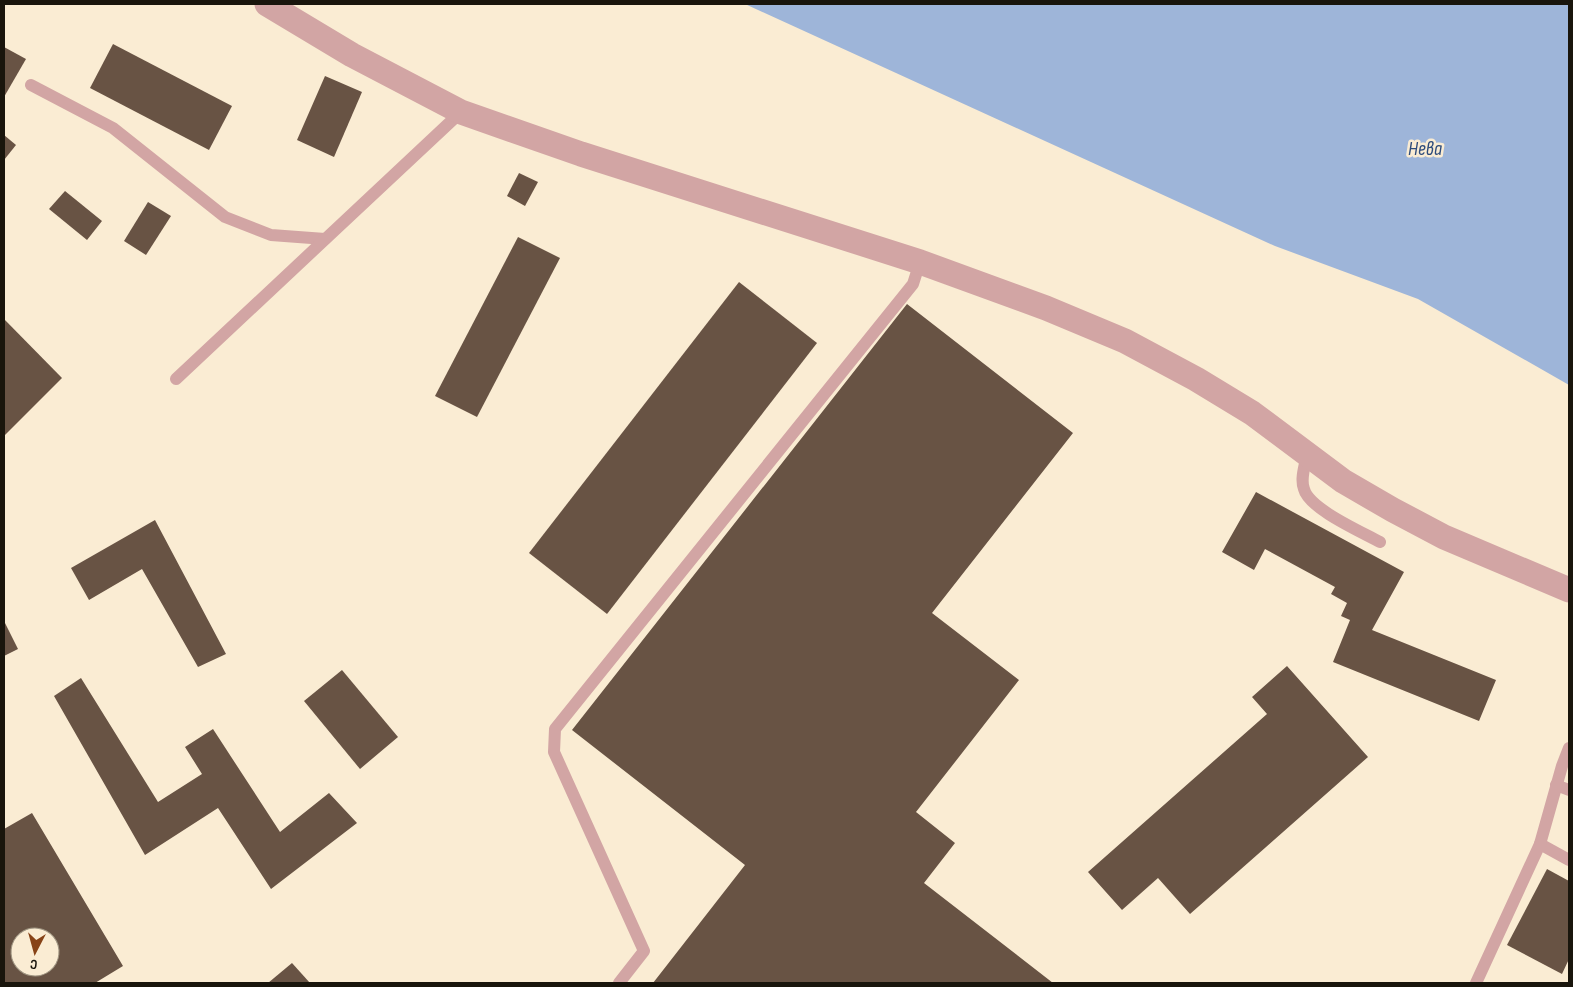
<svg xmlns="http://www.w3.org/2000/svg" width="1573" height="987" font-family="'Sofia Sans Condensed',sans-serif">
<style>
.water{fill:#9eb5d9}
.building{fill:#685344;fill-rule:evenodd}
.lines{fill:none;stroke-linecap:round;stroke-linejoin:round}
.lane{stroke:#d2a5a4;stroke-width:12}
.street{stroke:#d2a5a4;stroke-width:25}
.labels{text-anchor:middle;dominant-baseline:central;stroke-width:5;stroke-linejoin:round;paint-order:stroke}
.water-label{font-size:20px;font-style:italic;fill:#2d4b7b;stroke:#faecd3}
</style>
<rect width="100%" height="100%" fill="#faecd3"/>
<!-- water -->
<polygon class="water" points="745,4 1569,4 1569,385 1418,299 1275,246"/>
<!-- building -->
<g class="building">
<polygon points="113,44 232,106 209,150 90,88"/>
<polygon points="4,47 26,59 4,97"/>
<polygon points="325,76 362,92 334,157 297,140"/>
<polygon points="4,135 16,145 4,160"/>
<polygon points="519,173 538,182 525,206 507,196"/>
<polygon points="65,191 102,221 87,240 49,209"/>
<polygon points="148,202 171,216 146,255 124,241"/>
<polygon points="518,237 560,258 477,417 435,396"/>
<polygon points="739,282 817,343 607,614 529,553"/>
<polygon points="907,304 1073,433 932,613 1019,680 916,812 955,843 924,883 1053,983 653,983 745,865 572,730"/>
<polygon points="4,319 62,378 4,436"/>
<polygon points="1256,492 1404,572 1372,630 1496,680 1479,721 1333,662 1350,620 1341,616 1347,603 1331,594 1335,587 1265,549 1254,570 1222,552"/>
<polygon points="155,520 226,654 198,667 142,569 89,600 71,568"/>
<polygon points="4,621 18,649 4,656"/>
<polygon points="1287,666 1368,757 1190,914 1158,878 1122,910 1088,872 1267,714 1252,697"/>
<polygon points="342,670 398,737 360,769 304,701"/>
<polygon points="81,678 158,802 202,774 185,747 213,729 280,832 329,793 357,823 271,889 218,808 145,855 54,696"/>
<path d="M32,813L123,966L95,983H4V829ZM20,937H50V967H20Z"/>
<polygon points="1547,869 1569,881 1569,959 1562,974 1507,945"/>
<polygon points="292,963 310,983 268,983"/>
</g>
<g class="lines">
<!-- lane -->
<g class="lane">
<polyline points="31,85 113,128 225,217 271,235 325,239"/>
<polyline points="176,379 461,112"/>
<path d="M1307,455C1305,465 1300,479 1304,489C1309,509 1362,532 1380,542"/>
<polyline points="1556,785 1569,790"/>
<polyline points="1540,844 1569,860"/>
<polyline points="619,983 644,951 554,752 555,729 913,284 920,262"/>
<polyline points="1476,983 1540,844 1562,766 1569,748"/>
</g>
<!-- street -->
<polyline class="street" points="267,4 352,55 461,112 581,154 920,262 1046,308 1125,341 1196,379 1252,413 1343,481 1393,510 1444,537 1569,590"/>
</g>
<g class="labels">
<!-- water labels -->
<g class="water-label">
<text x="1425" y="149">Нева</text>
</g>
</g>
<!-- border -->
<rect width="1573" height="987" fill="none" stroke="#19150c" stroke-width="10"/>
<!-- north arrow -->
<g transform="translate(35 952) rotate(186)"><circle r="24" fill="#faecd3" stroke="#a09683"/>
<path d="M0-4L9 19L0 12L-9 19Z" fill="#874317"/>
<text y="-8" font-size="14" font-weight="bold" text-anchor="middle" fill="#19150c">С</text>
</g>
</svg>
